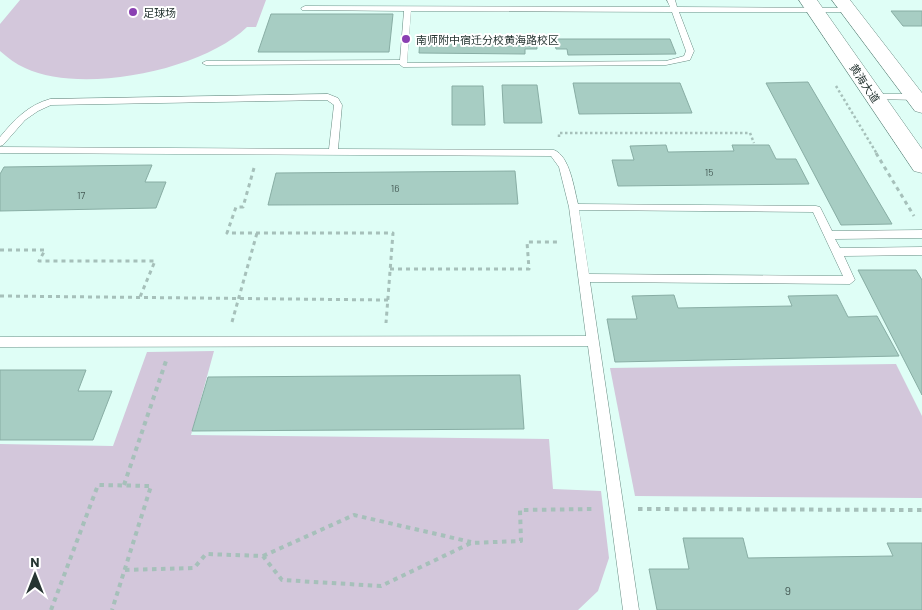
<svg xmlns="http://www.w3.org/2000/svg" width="922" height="610" font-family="Barlow,'Noto Sans SC',sans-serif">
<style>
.green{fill:#d3c7db}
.building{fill:#a7cdc3;stroke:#88ada4}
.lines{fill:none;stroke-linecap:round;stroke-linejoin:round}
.lane-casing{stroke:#688c83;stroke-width:1}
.secondary-casing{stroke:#688c83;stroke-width:1}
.path-far2{stroke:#a6c0ba;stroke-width:2.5;stroke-dasharray:2.5 2.5;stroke-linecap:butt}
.path-far1{stroke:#a6c0ba;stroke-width:3;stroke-dasharray:4 4;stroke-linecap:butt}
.path{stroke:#a6c0ba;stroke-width:4;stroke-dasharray:4.5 4.5;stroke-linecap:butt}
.lane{fill:#fff;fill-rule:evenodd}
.secondary{fill:#fff;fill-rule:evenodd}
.poi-dot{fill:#8a40b2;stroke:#fff;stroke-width:2}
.labels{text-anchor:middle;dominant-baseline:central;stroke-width:4;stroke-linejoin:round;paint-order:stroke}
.number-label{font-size:10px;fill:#465b56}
.far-poi-label{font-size:11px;fill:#263532;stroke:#fff;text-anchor:start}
.far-street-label{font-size:11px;fill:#263532;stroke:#fff}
.near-number-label{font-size:12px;fill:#465b56}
</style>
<rect width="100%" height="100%" fill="#dffef6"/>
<!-- green -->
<g class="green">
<path d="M20,0H266L256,27H247C203,70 82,95 25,68C16,64 8,58 0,51V24Z"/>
<polygon points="214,351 191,435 549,439 553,489 601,491 609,558 598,591 578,610 0,610 0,444 113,446 147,352"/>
<polygon points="896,364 922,416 922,498 635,496 610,368"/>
</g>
<!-- building -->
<g class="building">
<polygon points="891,11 922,11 922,26 903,26"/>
<polygon points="271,14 393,14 389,52 258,52"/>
<polygon points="420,38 536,38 537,49 525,49 525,54 419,53"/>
<polygon points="554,39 670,39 676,54 568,55 567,49 556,49"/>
<polygon points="808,82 892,224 841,225 766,83"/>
<polygon points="573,83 680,83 692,113 579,114"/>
<polygon points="502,85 537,85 542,123 504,123"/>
<polygon points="452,86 483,86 485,125 452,125"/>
<polygon points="666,145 668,152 734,151 732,145 769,145 776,159 796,159 809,184 618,186 612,160 634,160 630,146"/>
<polygon points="152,165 145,182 166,182 156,208 0,211 0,174 4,167"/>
<polygon points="515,171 518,204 268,205 276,173"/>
<polygon points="858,270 916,270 922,280 922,395"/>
<polygon points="674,295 678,308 792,306 788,296 837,295 848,317 877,316 899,356 615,362 607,319 637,319 632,296"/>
<polygon points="0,370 86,370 78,391 112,391 93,440 0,440"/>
<polygon points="520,375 524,429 192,431 208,377"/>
<polygon points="683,538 743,538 748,558 893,556 887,543 922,543 922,610 657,610 649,569 689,569"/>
</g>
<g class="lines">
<!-- lane casing -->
<g class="lane-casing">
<g id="lane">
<path d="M667,0H675L677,7L849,8L853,10L849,12H679L694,51L690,60L666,65L403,67L399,64L206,65L202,63L206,61L400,60L404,11L302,10L301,8L305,6L670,7ZM411,11L672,12L686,51L684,56L666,61L407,63Z"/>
<path d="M328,94L338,98L342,105L338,149L554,150C570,156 574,189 578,204L816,206L820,207L832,231L922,230V238L835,239L840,248L922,247V255L844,256L855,280L850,284L590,282L639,610H623L588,346L0,347V337L586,336L569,207L559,167L551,156L0,153V147L329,149L334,105L327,100L51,105L38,111L25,120L3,145L0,146V137C14,120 28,105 50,99ZM579,210L813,212L843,276L589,274Z"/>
<polygon points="874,94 922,94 922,100 871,99 871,95"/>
</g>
</g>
<!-- secondary casing -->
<g class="secondary-casing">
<g id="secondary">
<polygon points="799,0 817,0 922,149 922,173 914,171"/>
<polygon points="832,0 850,0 922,93 922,113 915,111"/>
</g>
</g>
<!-- path-far2 -->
<g class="path-far2">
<polyline points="836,86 877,154"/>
<polyline points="559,137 559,133 750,133 754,143"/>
</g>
<!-- path-far1 -->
<g class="path-far1">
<polyline points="876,153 914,216"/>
<polyline points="254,168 243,207 236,207 227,233 393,233 386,323"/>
<polyline points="0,250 45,250 39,261 155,261 140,297"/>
<polyline points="390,269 529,269 527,242 560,242"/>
<polyline points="0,296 388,300"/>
<polyline points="232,322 257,233"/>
</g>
<!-- path -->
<g class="path">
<polyline points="124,485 166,361"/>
<polyline points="638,509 922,510"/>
<polyline points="263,556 354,515 471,542"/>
<polyline points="125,570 194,568 206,554 263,556 282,580 381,586 471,543 521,541 520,510 594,509"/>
<polyline points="51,610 98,485 151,486 112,610"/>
</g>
<!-- lane -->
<use href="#lane" class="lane"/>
<!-- secondary -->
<use href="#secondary" class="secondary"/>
</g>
<!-- markers -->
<g class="poi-dot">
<circle cx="133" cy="12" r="5"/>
<circle cx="406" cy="39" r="5"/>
</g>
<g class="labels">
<!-- number labels -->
<g class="number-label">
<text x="709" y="172">15</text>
<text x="395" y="188">16</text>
<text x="81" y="195">17</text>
</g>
<!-- far-poi labels -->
<g class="far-poi-label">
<text x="143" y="12">足球场</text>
<text x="416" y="39">南师附中宿迁分校黄海路校区</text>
</g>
<!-- far-street labels -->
<g class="far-street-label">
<text transform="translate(865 83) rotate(56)">黄海大道</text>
</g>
<!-- near-number labels -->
<g class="near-number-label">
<text x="788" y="590">9</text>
</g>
</g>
<!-- north arrow -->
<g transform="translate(35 575)" stroke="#ffffff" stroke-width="4" paint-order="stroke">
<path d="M0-4L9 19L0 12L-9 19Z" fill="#263532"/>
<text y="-8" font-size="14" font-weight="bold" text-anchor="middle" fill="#263532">N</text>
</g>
</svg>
